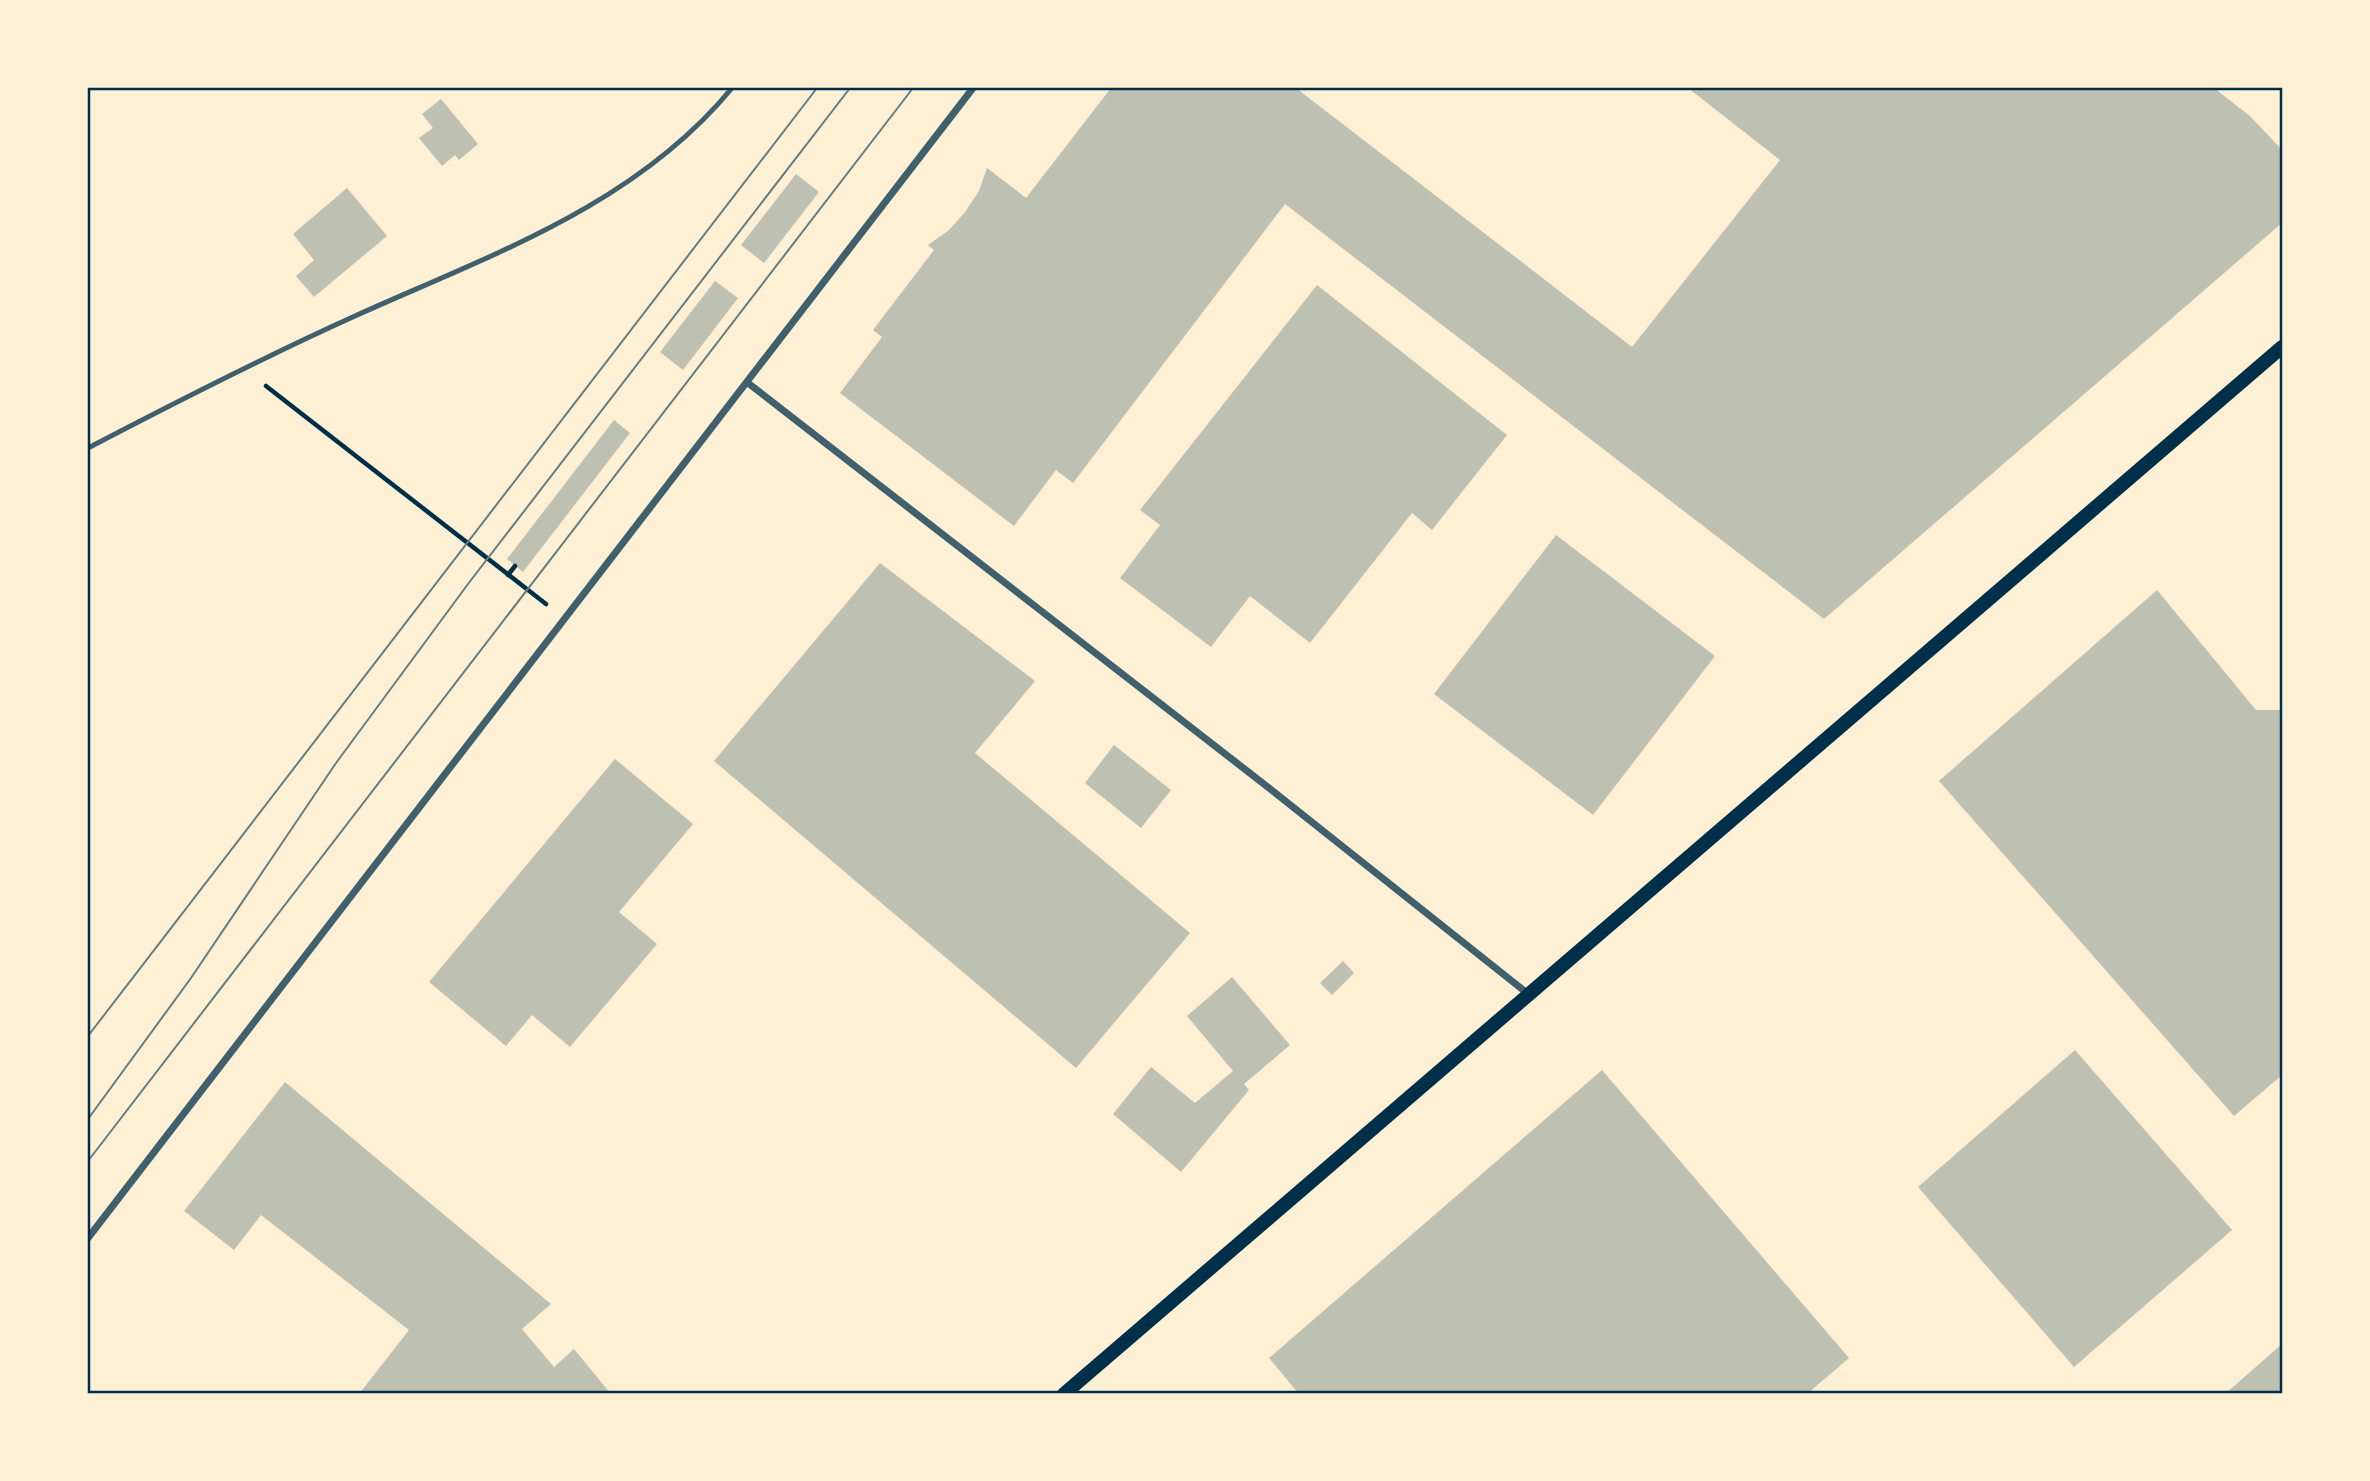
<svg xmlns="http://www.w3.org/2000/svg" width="2370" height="1481" font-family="Inter,sans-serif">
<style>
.building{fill:#bec0b2}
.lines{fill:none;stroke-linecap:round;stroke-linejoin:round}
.path{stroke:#003049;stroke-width:4.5}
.service{stroke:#3f606c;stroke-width:5}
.minor{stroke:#3f606c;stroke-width:7}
.secondary{stroke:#003049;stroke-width:14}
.tram{stroke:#657d81;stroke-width:2}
.neatline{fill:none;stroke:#003049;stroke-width:2.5}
</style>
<rect width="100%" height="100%" fill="#fdf0d5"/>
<!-- building -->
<g class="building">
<polygon points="1111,88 1296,88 1632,347 1780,160 1688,88 2214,88 2250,116 2282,150 2282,223 1824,619 1285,204 1073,483 1056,470 1014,526 840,393 882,337 873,330 934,250 928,245 949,230 965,212 979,191 987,168 1026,198"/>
<polygon points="441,99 478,144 459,160 455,155 442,166 419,138 433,128 422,114"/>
<polygon points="796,174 819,192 764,263 741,245"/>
<polygon points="347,188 387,236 314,297 296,276 314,260 293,234"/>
<polygon points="715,281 738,298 683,370 660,352"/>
<polygon points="1317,285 1507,435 1432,530 1412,513 1310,643 1250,596 1211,647 1120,578 1160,525 1140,510"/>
<polygon points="614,420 630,433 523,572 507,559"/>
<polygon points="1556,535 1715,656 1593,815 1434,694"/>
<polygon points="880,563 1035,681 975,753 1190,933 1076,1068 714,761"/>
<polygon points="2157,590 2256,710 2282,710 2282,1075 2234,1116 1939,781"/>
<polygon points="1114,745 1171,790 1141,828 1085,783"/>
<polygon points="615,759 693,824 619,912 657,944 570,1047 532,1015 506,1046 429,982"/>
<polygon points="1343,961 1354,973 1332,995 1320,983"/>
<polygon points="1232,977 1290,1045 1244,1084 1249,1090 1181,1172 1113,1114 1151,1067 1195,1103 1233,1071 1187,1016"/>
<polygon points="2075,1050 2232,1230 2074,1367 1918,1187"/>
<polygon points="1602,1070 1849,1358 1807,1394 1299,1394 1269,1358"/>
<polygon points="285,1082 551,1304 522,1329 554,1367 574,1349 611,1394 359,1394 409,1330 261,1215 234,1250 184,1211"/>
<polygon points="2282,1344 2282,1394 2225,1394"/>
</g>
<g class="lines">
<!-- path -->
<g class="path">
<polyline points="266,386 546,604"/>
<polyline points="508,575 515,566"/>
</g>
<!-- service -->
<path class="service" d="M88,448C176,402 264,357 355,316C490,255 635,206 732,88"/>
<!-- minor -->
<g class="minor">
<polyline points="748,383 1269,788 1527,993"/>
<polyline points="88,1238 973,88"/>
</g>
<!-- secondary -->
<polyline class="secondary" points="1064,1394 2282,347"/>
<!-- tram -->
<g class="tram">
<polyline points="88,1036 817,88"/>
<polyline points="88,1119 191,978 336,763 468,584 850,88"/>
<polyline points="88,1161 913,88"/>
</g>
</g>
<!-- border -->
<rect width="2370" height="1481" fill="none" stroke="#fdf0d5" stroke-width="178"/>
<rect x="89" y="89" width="2192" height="1303" class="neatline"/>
</svg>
